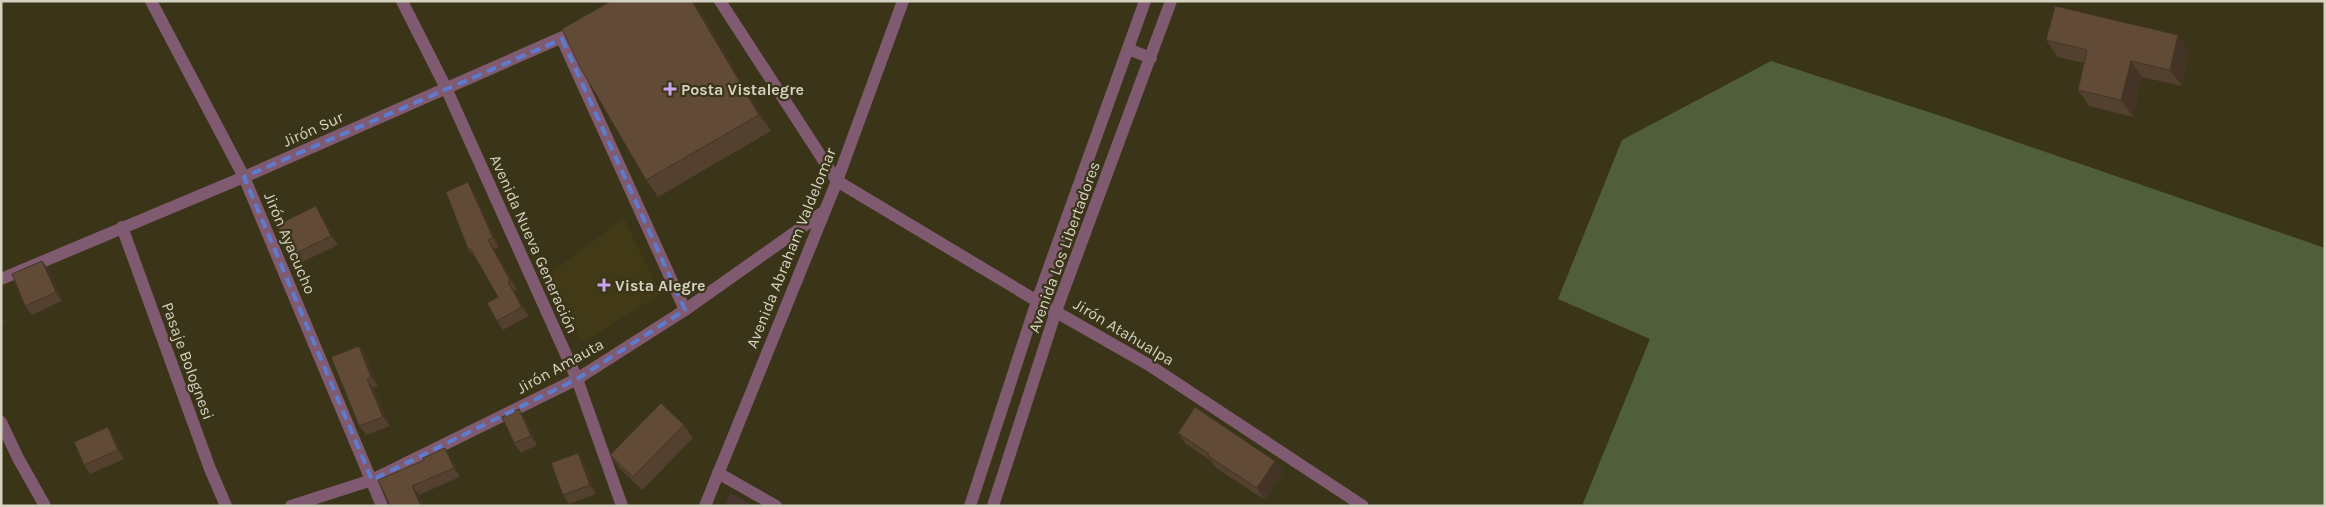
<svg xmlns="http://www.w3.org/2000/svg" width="2326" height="507" viewBox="0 0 2326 507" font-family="Karla,sans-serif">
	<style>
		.built { fill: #423a16 }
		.education { fill: #49362f }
		.green { fill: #505e3b }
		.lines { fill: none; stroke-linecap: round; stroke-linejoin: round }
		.minor { stroke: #805a70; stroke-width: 12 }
		.tertiary { stroke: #805a70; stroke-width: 12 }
		.wall { fill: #53402e }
		.shaded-wall { fill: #443426 }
		.building { fill: #614b36; stroke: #443426 }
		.marked { fill: none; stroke: #5d7cd0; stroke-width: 4; stroke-dasharray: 10 6; stroke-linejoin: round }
		.poi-dot { fill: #c9a5ee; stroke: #3a3418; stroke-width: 2 }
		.labels { text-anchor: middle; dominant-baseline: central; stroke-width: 4.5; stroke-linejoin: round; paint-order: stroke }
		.poi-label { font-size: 16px; font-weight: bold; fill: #d5d2c2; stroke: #3a3418; text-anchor: start }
		.street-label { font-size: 16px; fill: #d5d2c2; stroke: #3a3418 }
	</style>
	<rect width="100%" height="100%" fill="#3a3418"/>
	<path class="built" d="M624,218l37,76 -79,49 -34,-68z"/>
	<path class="education" d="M730,493l24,13h-29z"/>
	<path class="green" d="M1771,61l179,58 375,129v258h-743l68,-167 -92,-40 64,-159z"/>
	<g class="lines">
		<g class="minor">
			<path d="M151,1l93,176 138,329"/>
			<path d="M402,1l44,87 131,291 45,127"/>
			<path d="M720,1l117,180 200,120 112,64 214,141"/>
			<path d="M562,39l123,271"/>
			<path d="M122,227l88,242 16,37"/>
			<path d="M1,279l243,-102 337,-148"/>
			<path d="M1,422l17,36 27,48"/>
			<path d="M718,473l58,33"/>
			<path d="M291,506l81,-26 205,-101 108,-69 137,-97"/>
			<path d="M705,506l132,-325 66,-180"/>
		</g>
		<g class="tertiary">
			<path d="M1128,49l23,9"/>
			<path d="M970,506l67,-205 108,-300"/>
			<path d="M993,506l63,-195 115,-310"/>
		</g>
	</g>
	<g class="wall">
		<path d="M694,1l77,130 -113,66 -12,-17z"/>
		<path d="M2046,40l144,12 -8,34 -40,-9 -9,40 -44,-11 -11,-16 6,-27 -26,-6z"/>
		<path d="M474,191l25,56 -5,2 23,40 -3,2 15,25 -26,14 -6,-9 1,-24 -23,-40v1l-7,-9z"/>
		<path d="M322,215l16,30 -40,19 -6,-9z"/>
		<path d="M42,261l7,9 13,31 -30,14 -7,-9z"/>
		<path d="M1,315l3,7 -3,1z"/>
		<path d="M359,346l7,9 12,31 -5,2 17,38 -24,9 -7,-9z"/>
		<path d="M525,418l12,27 -16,8 -7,-10z"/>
		<path d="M684,425l9,13 -51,52 -23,-22 -9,-13z"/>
		<path d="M1178,433l97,28 8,11 -18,28 -49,-32 -5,-7 -25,-17z"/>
		<path d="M114,436l10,23 -34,15 -6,-9z"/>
		<path d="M578,453l6,9 12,32 -27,10 -6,-9z"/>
		<path d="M451,457l9,20 -41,18 4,11h-33l-12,-26z"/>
	</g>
	<g class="shaded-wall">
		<path d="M692,1h2l77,130 -12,-16z"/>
		<path d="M2178,35l12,17 -8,34 -12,-16z"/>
		<path d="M2131,61l11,16 -9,40 -12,-17z"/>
		<path d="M468,182l6,9 25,56 -6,-9z"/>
		<path d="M316,206l6,9 16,30 -7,-9z"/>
		<path d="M488,240l6,9 23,40 -7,-9z"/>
		<path d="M42,261l7,9 13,31 -6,-9z"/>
		<path d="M508,282l6,9 15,25 -7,-9z"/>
		<path d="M359,346l7,9 12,31 -7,-9z"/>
		<path d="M367,379l6,9 17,38 -7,-9z"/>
		<path d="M519,409l6,9 12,27 -6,-9z"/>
		<path d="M108,427l6,9 10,23 -6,-9z"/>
		<path d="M445,448l6,9 9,20 -6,-9z"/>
		<path d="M578,453l6,9 12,32 -6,-9z"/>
		<path d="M1275,461l8,11 -18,28 -8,-12z"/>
		<path d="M412,486l7,9 4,11h-2z"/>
	</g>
	<g class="building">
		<path d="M611,1h81l67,114 -113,65 -66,-113 -18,-38z"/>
		<path d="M2055,6l123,29 -8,35 -39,-9 -10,39 -43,-10 9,-40 -41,-10z"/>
		<path d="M468,182l25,56 -5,2 22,40 -2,2 14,25 -25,14 -10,-18 11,-6 -28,-49 -2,1 -22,-57z"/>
		<path d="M316,206l15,30 -39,19 -15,-30z"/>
		<path d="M42,261l14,31 -31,14 -13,-32z"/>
		<path d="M359,346l12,31 -4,2 16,38 -24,9 -28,-69z"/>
		<path d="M661,403l23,22 -51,52 -23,-22z"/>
		<path d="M1195,407l80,54 -18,27 -49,-32 1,-2 -31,-21z"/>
		<path d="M519,409l12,27 -17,7 -12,-26z"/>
		<path d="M108,427l10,23 -34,15 -10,-23z"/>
		<path d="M445,448l9,20 -42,18 9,20h-31l-12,-26 46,-20 -1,-2z"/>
		<path d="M578,453l12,32 -27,10 -12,-32z"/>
	</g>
	<path class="marked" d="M562,39l123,271 -108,69 -205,101 -128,-303z"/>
	<g class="poi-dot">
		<path d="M667.5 81.5h5v5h5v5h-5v5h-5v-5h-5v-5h5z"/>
		<path d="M601.5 277.5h5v5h5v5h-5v5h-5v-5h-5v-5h5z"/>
	</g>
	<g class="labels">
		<g class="poi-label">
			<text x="681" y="89">Posta Vistalegre</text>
			<text x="615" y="285">Vista Alegre</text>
		</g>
		<g class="street-label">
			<text transform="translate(313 129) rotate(-24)">Jirón Sur</text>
			<text transform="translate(290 243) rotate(67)">Jirón Ayacucho</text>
			<text transform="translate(534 244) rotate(66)">Avenida Nueva Generación</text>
			<text transform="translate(1064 247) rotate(-70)">Avenida Los Libertadores</text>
			<text transform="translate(791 248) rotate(-68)">Avenida Abraham Valdelomar</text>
			<text transform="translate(1124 332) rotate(31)">Jirón Atahualpa</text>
			<text transform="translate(188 361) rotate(70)">Pasaje Bolognesi</text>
			<text transform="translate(560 366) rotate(-29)">Jirón Amauta</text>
		</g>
	</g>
	<rect width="2326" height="507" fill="none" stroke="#d5d2c2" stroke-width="5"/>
</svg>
